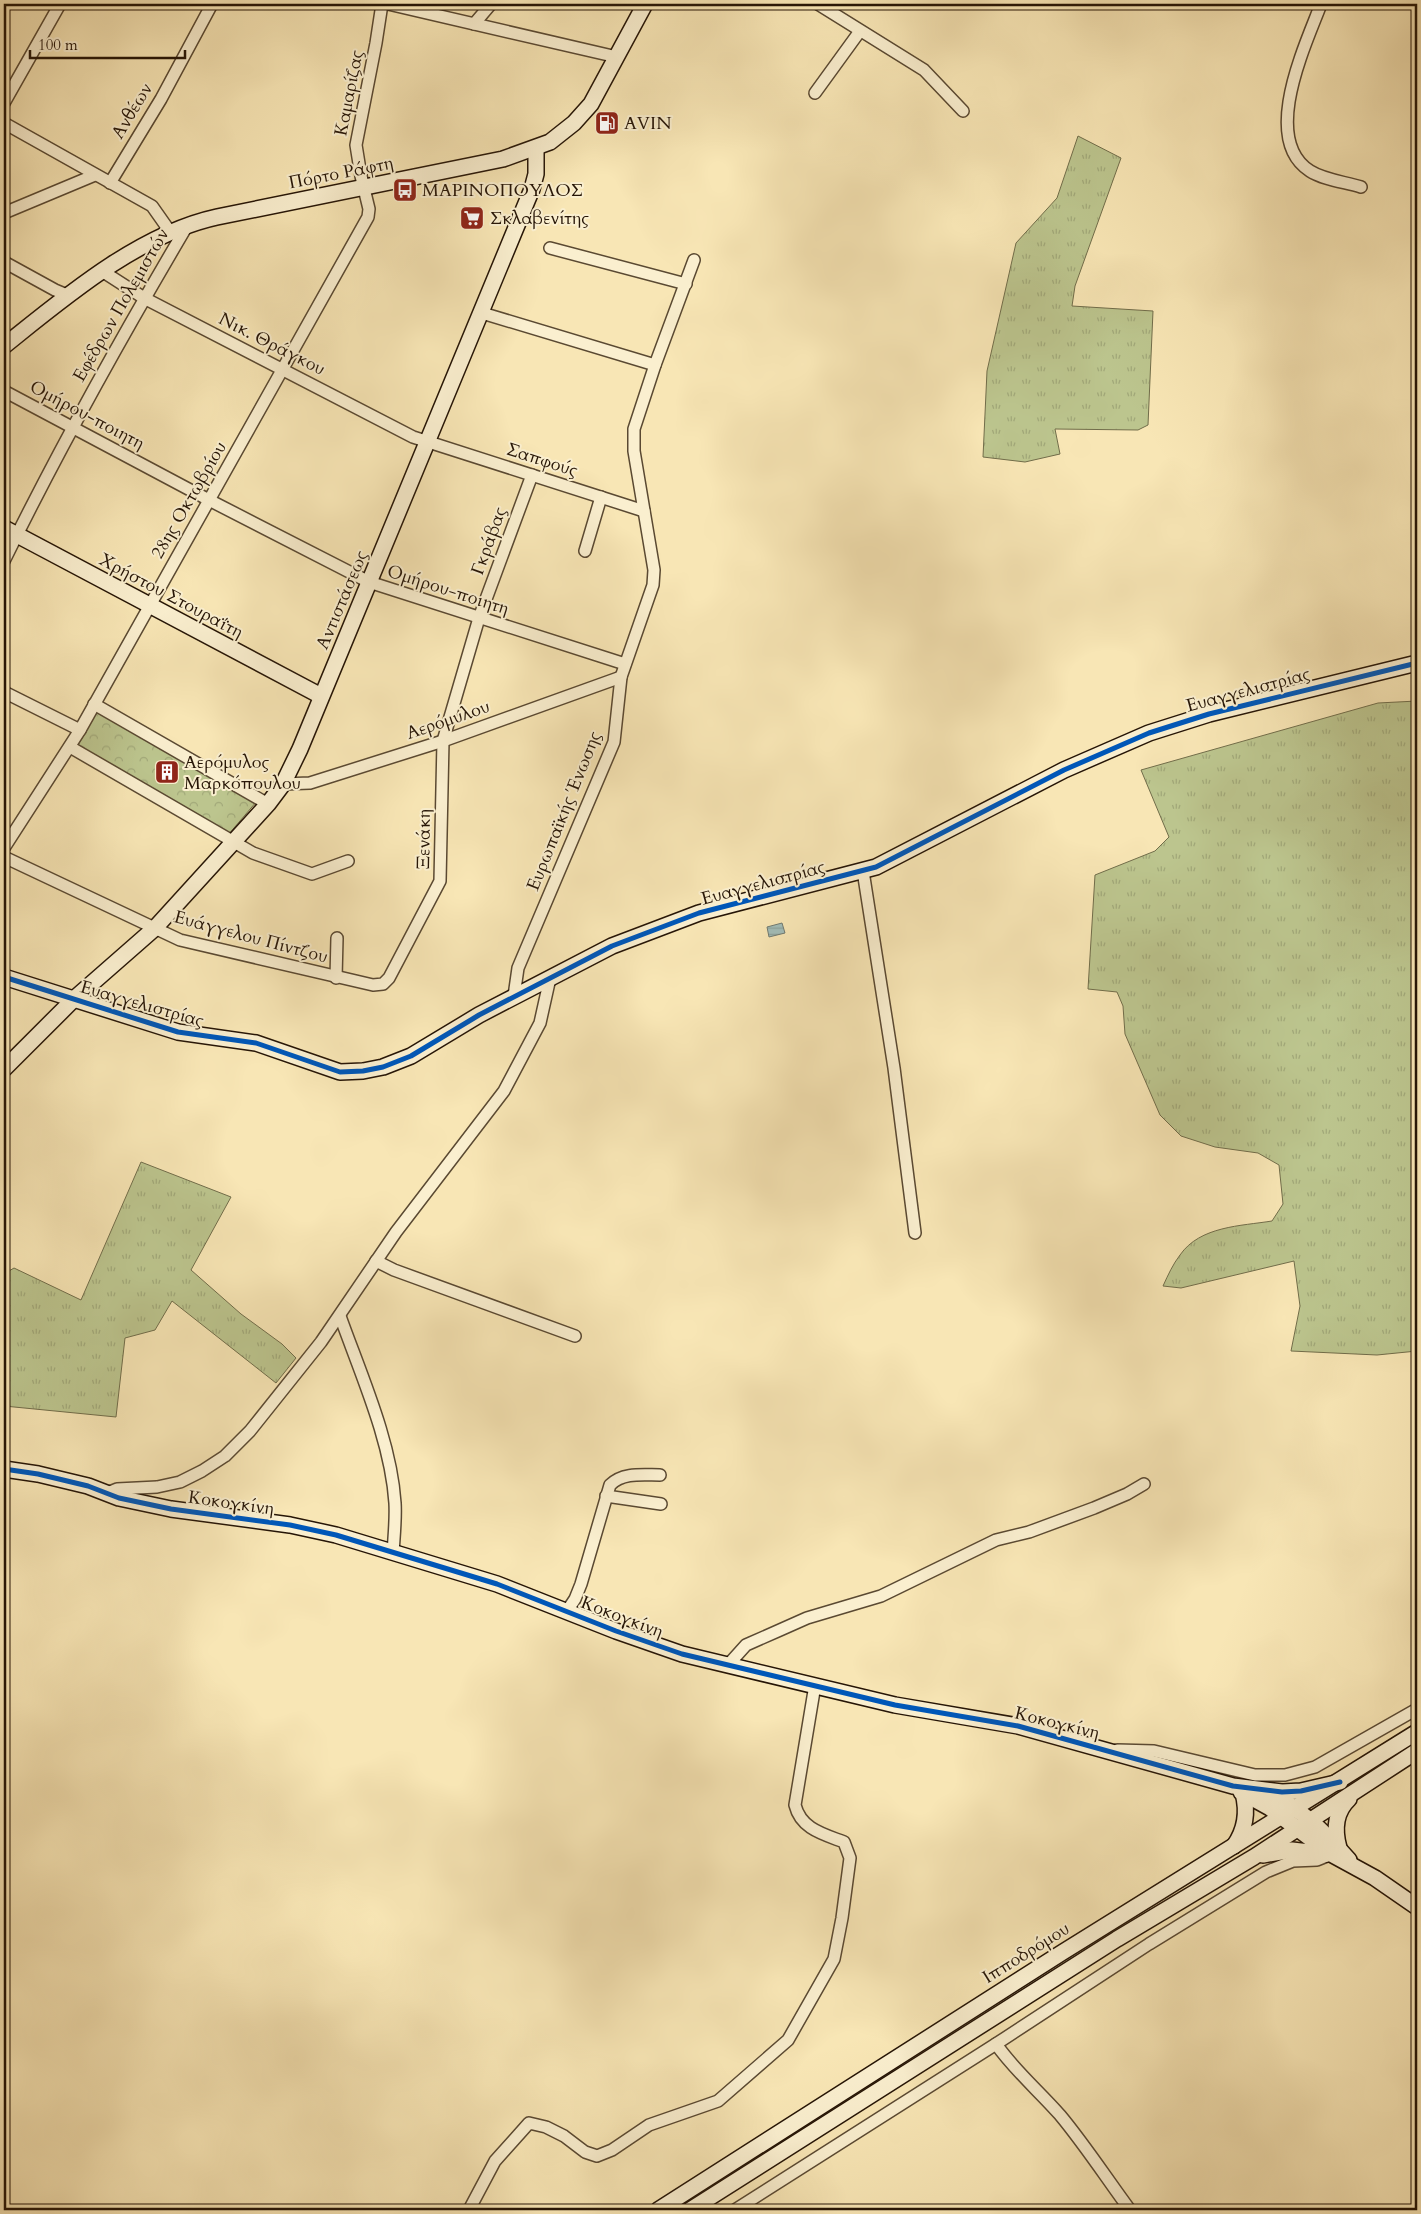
<svg xmlns="http://www.w3.org/2000/svg" width="1421" height="2214" viewBox="0 0 1421 2214" font-family="Cardo,serif">
	<style>
		.grass { fill: url(#grass-tufts); stroke: #716d4a }
		.park { fill: url(#park-crowns); stroke: #716d4a }
		.water { fill: url(#water-rules); stroke: #707a71 }
		.lines { fill: none; stroke-linecap: round; stroke-linejoin: round }
		.street-casing { stroke: #5a4932; stroke-width: 14 }
		.secondary-casing { stroke: #261506; stroke-width: 18 }
		.street { stroke: #faefcf; stroke-width: 11 }
		.secondary { stroke: #faefcf; stroke-width: 15 }
		.cycleway-casing { stroke: #faefcf; stroke-width: 8 }
		.cycleway { stroke: #0057b8; stroke-width: 5 }
		.labels { text-anchor: middle; dominant-baseline: central; stroke-width: 4; stroke-linejoin: round; paint-order: stroke }
		.street-label { font-size: 18px; fill: #261506; stroke: #faefcf }
		.poi-label { font-size: 18px; fill: #261506; stroke: #faefcf; text-anchor: start }
	</style>
	<defs>
		<pattern id="grass-tufts" width="24" height="20" patternUnits="userSpaceOnUse" patternTransform="scale(1.25)"><rect width="24" height="20" fill="#bcc58e"/><path d="M3 7l-1-3M5 7V3M7 7l1-3M15 17l-1-3M17 17v-4M19 17l1-3" fill="none" stroke="#a1a879"/></pattern>
		<pattern id="park-crowns" width="20" height="18" patternUnits="userSpaceOnUse" patternTransform="scale(1.25)"><rect width="20" height="18" fill="#bcc58e"/><path d="M2 6a3 3 0 1 1 6 0M12 15a3 3 0 1 1 6 0" fill="none" stroke="#a1a879"/></pattern>
		<pattern id="water-rules" width="6" height="5" patternUnits="userSpaceOnUse" patternTransform="scale(1.25)"><rect width="6" height="5" fill="#a2bdb8"/><path d="M0 2.5h6" fill="none" stroke="#8ba29d"/></pattern>
	</defs>
	<rect width="100%" height="100%" fill="#f8e6b5"/>
	<filter id="stains"><feTurbulence type="fractalNoise" baseFrequency=".004" numOctaves="4"/><feColorMatrix values="0 0 0 0 .2 0 0 0 0 .09 0 0 0 0 .02 0 0 0 .5 -.17"/></filter>
	<radialGradient id="worn" r=".72"><stop offset=".6" stop-color="#630" stop-opacity="0"/><stop offset="1" stop-color="#630" stop-opacity=".3"/></radialGradient>
	<g class="grass">
		<path d="M1078,136l43,22 -46,128 -3,20 81,5 -5,114 -10,5 -83,-1 5,25 -35,8 -42,-5 4,-86 29,-128 41,-45z"/>
		<path d="M1417,701v650l-40,4 -86,-4 9,-45 -6,-45 -113,27 -18,-2c5,-11 10,-22 17,-31 20,-29 61,-29 92,-34l11,-17 -4,-39 -21,-12 -43,-6 -34,-11 -21,-21 -35,-81 -2,-28 -6,-14 -29,-3 7,-114 60,-24 14,-14 -28,-67 237,-67z"/>
		<path d="M141,1162l90,35 -40,73 50,44 41,30 14,14 -20,25 -104,-82 -17,29 -30,8 -9,79 -112,-11v-132l10,-6 67,32z"/>
	</g>
	<path class="park" d="M98,710l159,91 -29,34 -151,-88z"/>
	<path class="water" d="M782,923l3,10 -16,4 -2,-10z"/>
	<g class="lines">
		<defs>
			<g id="street">
				<path d="M388,4l229,53"/>
				<path d="M818,4l106,66 39,41"/>
				<path d="M1321,4c-15,40 -61,135 -11,167 14,9 35,11 51,16"/>
				<path d="M474,24l17,-20"/>
				<path d="M815,93l45,-62"/>
				<path d="M4,103l56,-99"/>
				<path d="M4,123l148,83 19,27"/>
				<path d="M110,183l51,-84 51,-95"/>
				<path d="M4,213l91,-38"/>
				<path d="M550,248l136,36"/>
				<path d="M4,262l51,28 12,5"/>
				<path d="M102,271l42,27 269,139 231,74"/>
				<path d="M482,313l173,52"/>
				<path d="M4,391l205,109 160,82 256,82"/>
				<path d="M585,551l16,-54"/>
				<path d="M4,561c56,-114 118,-225 183,-335"/>
				<path d="M4,692l76,38"/>
				<path d="M94,704l174,100"/>
				<path d="M70,747l183,106 59,21 36,-13"/>
				<path d="M283,784l27,-1 133,-42 178,-64"/>
				<path d="M4,848l76,-118 288,-513 1,-8 -8,-33 -5,-31 20,-102 6,-39"/>
				<path d="M4,857l176,83 193,45 10,-1 6,-6 51,-97 3,-140 36,-123 53,-143"/>
				<path d="M863,871l31,197 21,165"/>
				<path d="M336,978l1,-40"/>
				<path d="M514,996l4,-28 96,-226 7,-65 32,-92 1,-15 -20,-119v-22l21,-64 39,-105"/>
				<path d="M376,1261l18,9 181,66"/>
				<path d="M340,1316c21,59 51,125 55,187 1,16 -1,33 -2,50"/>
				<path d="M107,1493l10,-4 40,-2 23,-5 22,-11 23,-15 25,-25 71,-89 75,-110 108,-141 36,-68 10,-45"/>
				<path d="M606,1496l55,8"/>
				<path d="M567,1611l8,-12 6,-15 29,-99c13,-13 33,-10 50,-10"/>
				<path d="M728,1665l18,-20 34,-15 27,-12 74,-22 115,-56 33,-8 65,-24 33,-14 17,-10"/>
				<path d="M1117,1750l37,1 101,24h30l30,-8 102,-58"/>
				<path d="M996,2044c18,26 43,47 64,71 25,30 47,64 70,95"/>
				<path d="M469,2210l26,-49 34,-38 17,4 18,9 21,16 12,4 15,-6 37,-25 69,-24 70,-61 46,-81 8,-41 8,-60 -6,-16c-21,-8 -43,-13 -49,-37l20,-120"/>
				<path d="M735,2210l261,-166 153,-100 117,-72 27,-11 24,-1 10,-4"/>
			</g>
			<g id="secondary">
				<path d="M4,346c61,-49 135,-112 213,-129l286,-58 47,-17 24,-19 17,-19 54,-100"/>
				<path d="M4,528l317,168"/>
				<path d="M4,977l174,55 78,11 84,29 23,-1 20,-4 28,-11 68,-41 133,-69 87,-33 177,-46 188,-97 85,-37 60,-19 208,-51"/>
				<path d="M4,1069l70,-70 81,-71 113,-124 15,-20 17,-35 232,-560 4,-15v-26"/>
				<path d="M4,1469l34,5 50,12 31,12 52,11 119,16 46,10 161,49 119,47 66,23 213,51 123,21 215,60 49,6 19,-1 39,-9"/>
				<path d="M1241,1792l29,16 61,46 44,24 42,29"/>
				<path d="M1268,1793c33,15 57,40 81,67"/>
				<path d="M1234,1846c12,-17 14,-34 9,-53"/>
				<path d="M1339,1848c-5,-18 -4,-36 10,-49"/>
				<path d="M1263,1855l29,-5 35,4"/>
				<path d="M658,2210l405,-258 354,-220"/>
				<path d="M690,2210l427,-271 137,-82 163,-106"/>
			</g>
		</defs>
		<use href="#street" class="street-casing"/>
		<use href="#secondary" class="secondary-casing"/>
		<use href="#street" class="street"/>
		<use href="#secondary" class="secondary"/>
		<defs>
			<g id="cycleway">
				<path d="M4,977l174,55 78,11 84,29 23,-1 20,-4 28,-11 68,-41 133,-69 87,-33 177,-46 188,-97 85,-37 60,-19 208,-51"/>
				<path d="M4,1469l34,5 50,12 31,12 52,11 119,16 46,10 161,49 119,47 66,23 213,51 123,21 215,60 49,6 19,-1 39,-9"/>
			</g>
		</defs>
		<use href="#cycleway" class="cycleway-casing"/>
		<use href="#cycleway" class="cycleway"/>
	</g>
	<defs>
		<symbol id="fuel-square" viewBox="-11 -11 22 22"><rect x="-9" y="-9" width="18" height="18" rx="4" fill="#8f2418" stroke="#faefcf"/><path d="M-5.5-6h7V0h2V4h1.3V-2.5L3-4.5l.8-.8L6-3V5H2.5V1h-1V6h-7ZM-4.2-4.7v3.2H.2V-4.7Z" fill="#fff"/></symbol>
		<symbol id="bus-square" viewBox="-11 -11 22 22"><rect x="-9" y="-9" width="18" height="18" rx="4" fill="#8f2418" stroke="#faefcf"/><path d="M-5-6H5V4H4V6H2V4H-2V6H-4V4H-5ZM-3.5-4V0h7V-4ZM-3.5 1.2v1.5H-2V1.2ZM2 1.2v1.5H3.5V1.2Z" fill="#fff"/></symbol>
		<symbol id="supermarket-square" viewBox="-11 -11 22 22"><rect x="-9" y="-9" width="18" height="18" rx="4" fill="#8f2418" stroke="#faefcf"/><path d="M-6-5.5h2.5l.6 2H6L4.5 2H-2.5L-4.4-4H-6ZM-1.5 3.2a1.3 1.3 0 1 0 .1 0ZM3 3.2a1.3 1.3 0 1 0 .1 0Z" fill="#fff"/></symbol>
		<symbol id="building-square" viewBox="-11 -11 22 22"><rect x="-9" y="-9" width="18" height="18" rx="4" fill="#8f2418" stroke="#faefcf"/><path d="M-4-6H4V6H1V3H-1V6H-4ZM-2.5-4.3h1.7v1.8h-1.7ZM.8-4.3h1.7v1.8H.8ZM-2.5-1h1.7V.8h-1.7ZM.8-1h1.7V.8H.8Z" fill="#fff"/></symbol>
	</defs>
	<g fill-rule="evenodd">
		<use href="#fuel-square" x="593" y="109" width="28" height="28"/>
		<use href="#bus-square" x="391" y="176" width="28" height="28"/>
		<use href="#supermarket-square" x="458" y="204" width="28" height="28"/>
		<use href="#building-square" x="153" y="758" width="28" height="28"/>
	</g>
	<g class="labels">
		<g class="street-label">
			<text transform="translate(349 93) rotate(-79)">Καμαρίζας</text>
			<text transform="translate(132 111) rotate(-59)">Ανθέων</text>
			<text transform="translate(341 173) rotate(-11)">Πόρτο Ράφτη</text>
			<text transform="translate(121 305) rotate(-60)">Εφέδρων Πολεμιστών</text>
			<text transform="translate(272 344) rotate(27)">Νικ. Θράγκου</text>
			<text transform="translate(87 415) rotate(28)">Ομήρου-ποιητη</text>
			<text transform="translate(542 460) rotate(18)">Σαπφούς</text>
			<text transform="translate(189 500) rotate(-60)">28ης Οκτωβρίου</text>
			<text transform="translate(489 541) rotate(-70)">Γκράβας</text>
			<text transform="translate(448 590) rotate(18)">Ομήρου-ποιητη</text>
			<text transform="translate(171 596) rotate(28)">Χρήστου Στουραΐτη</text>
			<text transform="translate(342 600) rotate(-67)">Αντιστάσεως</text>
			<text transform="translate(1248 690) rotate(-15)">Ευαγγελιστρίας</text>
			<text transform="translate(448 720) rotate(-19)">Αερόμυλου</text>
			<text transform="translate(564 811) rotate(-68)">Ευρωπαϊκής Ένωσης</text>
			<text transform="translate(424 839) rotate(-89)">Ξενάκη</text>
			<text transform="translate(763 883) rotate(-15)">Ευαγγελιστρίας</text>
			<text transform="translate(251 937) rotate(15)">Ευάγγελου Πίντζου</text>
			<text transform="translate(142 1004) rotate(16)">Ευαγγελιστρίας</text>
			<text transform="translate(231 1503) rotate(8)">Κοκογκίνη</text>
			<text transform="translate(622 1617) rotate(21)">Κοκογκίνη</text>
			<text transform="translate(1057 1723) rotate(14)">Κοκογκίνη</text>
			<text transform="translate(1026 1953) rotate(-32)">Ιπποδρόμου</text>
		</g>
		<g class="poi-label">
			<text x="624" y="123">AVIN</text>
			<text x="422" y="190">ΜΑΡΙΝΟΠΟΥΛΟΣ</text>
			<text x="490" y="218">Σκλαβενίτης</text>
			<text x="184" y="762">Αερόμυλος<tspan x="184" dy="21">Μαρκόπουλου</tspan></text>
		</g>
	</g>
	<rect width="1421" height="2214" fill="none" stroke="#f8e6b5" stroke-width="20"/>
	<rect x="5" y="5" width="1411" height="2204" fill="none" stroke="#261506" stroke-width="2.5"/>
	<rect x="10" y="10" width="1401" height="2194" fill="none" stroke="#261506"/>
	<path d="M30 50v8h155v-8" fill="none" stroke="#261506" stroke-width="2.5"/>
	<text x="38" y="50" font-size="15" fill="#261506" stroke="#faefcf" stroke-width="4" paint-order="stroke">100 m</text>
	<rect width="100%" height="100%" filter="url(#stains)"/>
	<rect width="100%" height="100%" fill="url(#worn)"/>
</svg>
